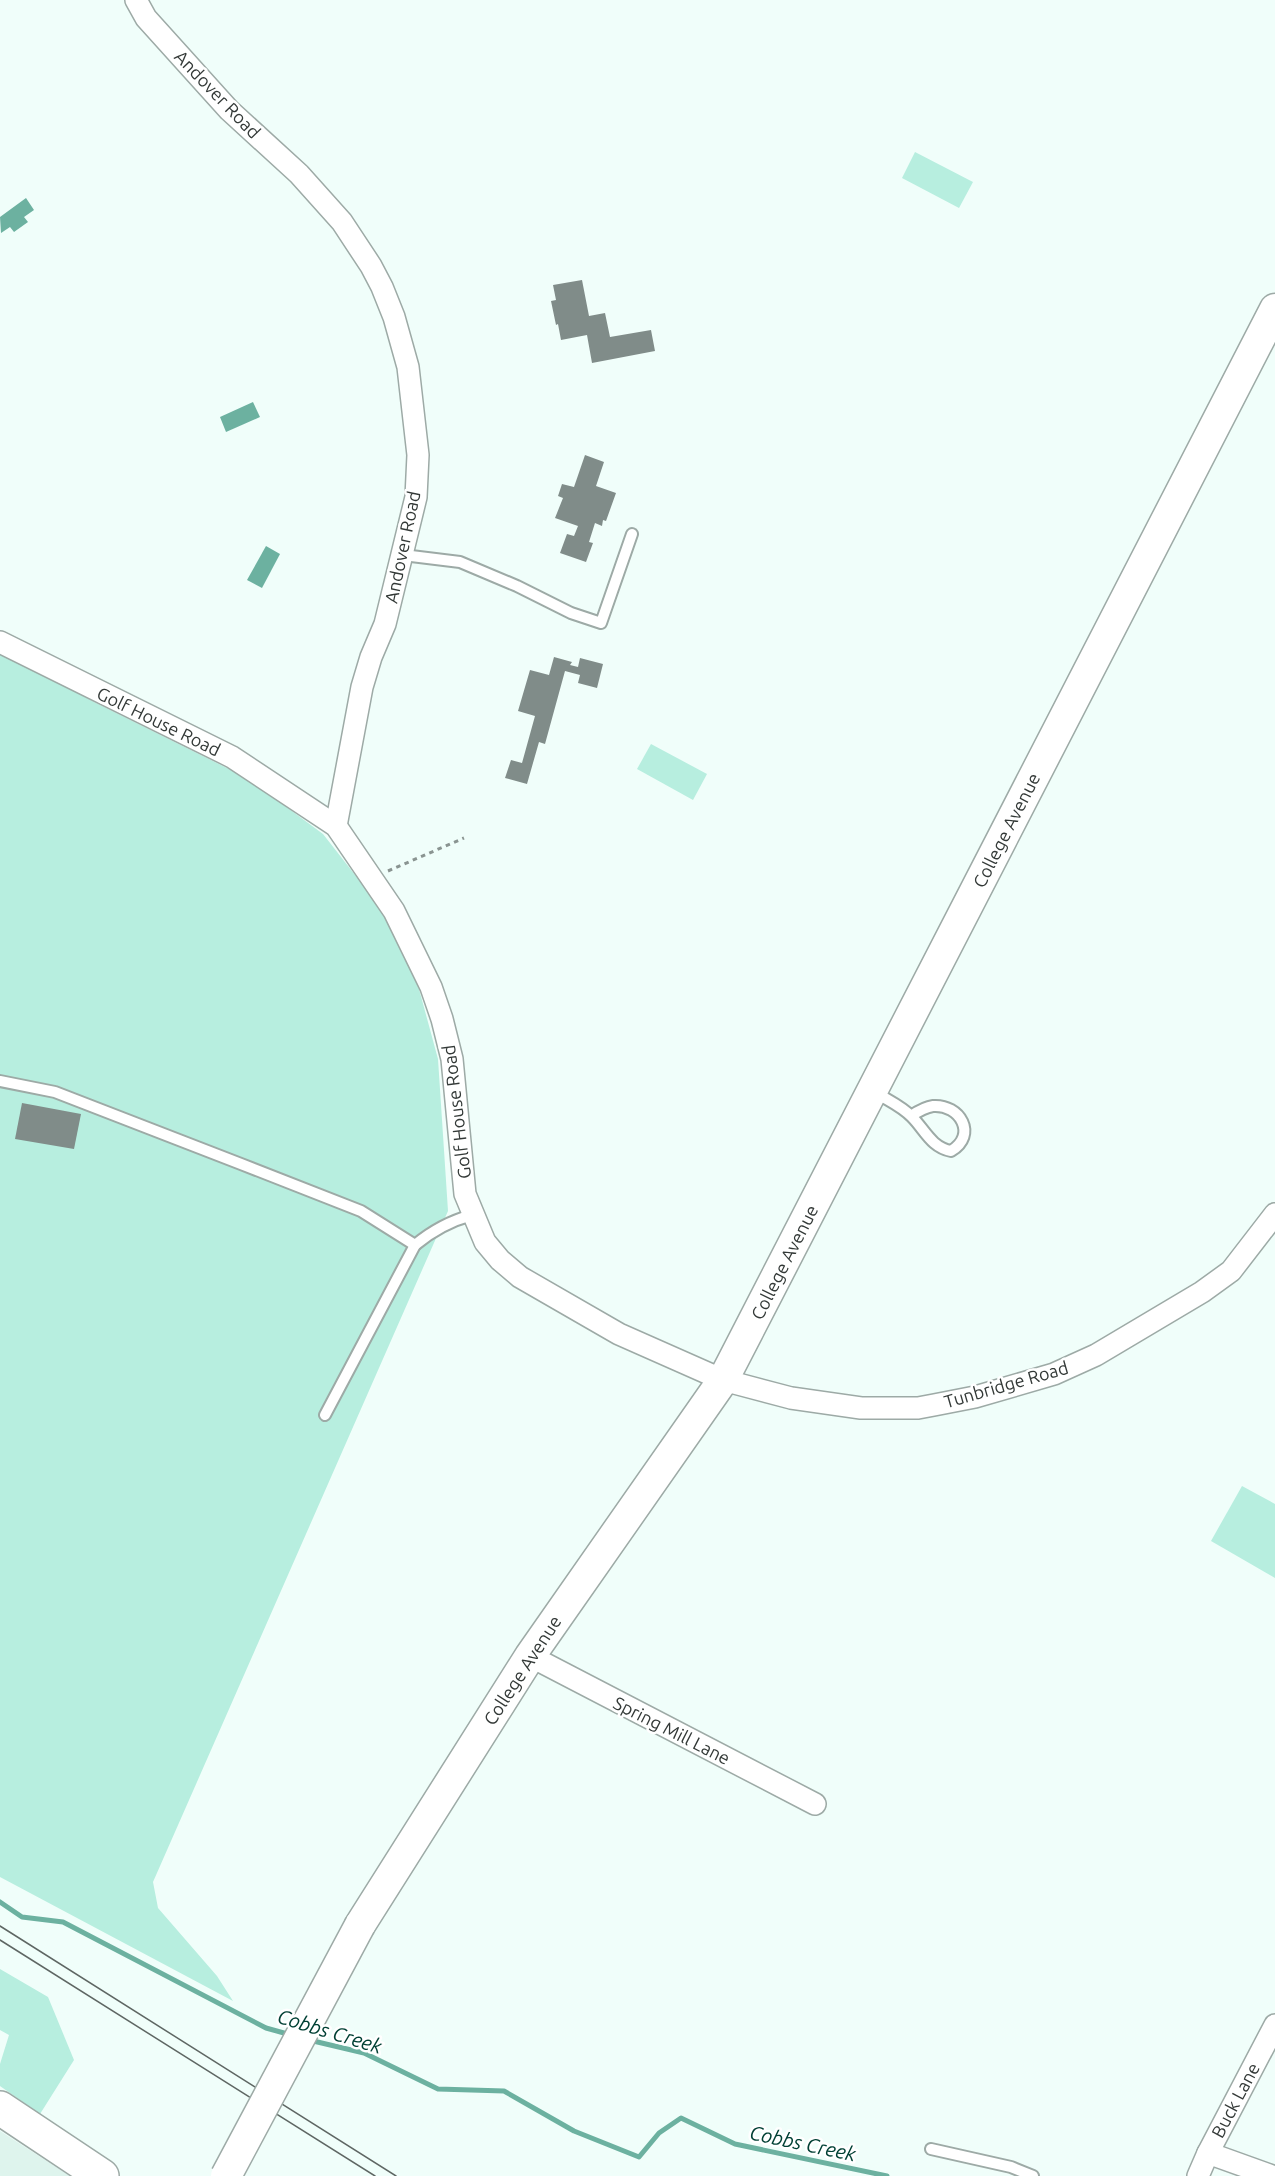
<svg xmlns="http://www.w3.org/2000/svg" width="1275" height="2176" viewBox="0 0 1275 2176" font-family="Ubuntu,sans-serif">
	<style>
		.built { fill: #def4ed }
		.green { fill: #b7eedf }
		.water { fill: #6cb1a0 }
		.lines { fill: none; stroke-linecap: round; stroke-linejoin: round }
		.stream { stroke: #6cb1a0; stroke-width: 5 }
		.building { fill: #808c89 }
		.lane-casing { stroke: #9daaa6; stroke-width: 14 }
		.street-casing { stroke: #9daaa6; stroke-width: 24 }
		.secondary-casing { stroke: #9daaa6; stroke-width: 33 }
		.primary-casing { stroke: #9daaa6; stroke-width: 36 }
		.path { stroke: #8a9491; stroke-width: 3; stroke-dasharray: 4.5 4.5; stroke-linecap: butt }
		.lane { stroke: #fff; stroke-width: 10 }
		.street { stroke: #fff; stroke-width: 21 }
		.secondary { stroke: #fff; stroke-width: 30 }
		.primary { stroke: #fff; stroke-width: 33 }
		.tram { stroke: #5e6663; stroke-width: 1.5 }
		.secondary-bridge-casing { stroke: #9daaa6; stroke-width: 33; stroke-linecap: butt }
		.secondary-bridge { stroke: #fff; stroke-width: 30 }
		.labels { text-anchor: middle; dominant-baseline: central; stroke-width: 5; stroke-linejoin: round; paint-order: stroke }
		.street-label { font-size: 18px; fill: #333937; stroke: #fff }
		.water-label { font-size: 20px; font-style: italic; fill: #004034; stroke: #fff }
	</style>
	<rect width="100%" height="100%" fill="#f0fefa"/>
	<path class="built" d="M0,2131l70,45h-70z"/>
	<g class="green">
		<path d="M915,152l58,30 -14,26 -57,-30z"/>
		<path d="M0,650l94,52 139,69 25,15 65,48 65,83 31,72 19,70 10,152 -295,671 5,26 59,68 16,25 -233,-124z"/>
		<path d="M651,744l56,30 -14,26 -56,-31z"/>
		<path d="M1242,1486l33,18v74l-64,-37z"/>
		<path d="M0,1969l48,28 26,63 -34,54 -40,-28v-22l9,-29 -9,-5z"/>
	</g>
	<g class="water">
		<path d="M26,198l8,12 -10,7 4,5 -14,10 -4,-5 -9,6 -1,-16z"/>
		<path d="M253,402l7,15 -34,15 -6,-15z"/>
		<path d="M266,546l14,8 -18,34 -15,-8z"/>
	</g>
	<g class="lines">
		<g class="stream">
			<path d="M0,1902l22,15 41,5 203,106 25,7"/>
			<path d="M309,2040l55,13 74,36 66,2 70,40 65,26 20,-24 22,-15 54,26 152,32"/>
		</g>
	</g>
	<g class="building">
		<path d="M582,280l7,36 16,-3 5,24 41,-7 4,21 -63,12 -5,-28 -26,5 -3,-16 -2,1 -5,-24 5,-1 -3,-15z"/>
		<path d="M585,455l19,7 -8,24 20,7 -10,28 -3,-1 -1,6 -7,-3 -6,19 4,1 -7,19 -26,-9 7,-19 7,2 4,-10 -23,-8 8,-20 -5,-2 4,-12 12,3z"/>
		<path d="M554,657l18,5 -2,3 8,2 2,-9 23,6 -6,24 -19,-5 2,-8 -15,-4 -20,73 -6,-2 -12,42 -22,-6 6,-18 11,3 13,-47 -17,-5 12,-41 19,5z"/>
		<path d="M22,1103l59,11 -7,35 -59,-10z"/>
	</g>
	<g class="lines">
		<defs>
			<g id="lane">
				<path d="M403,555l57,7 57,24 54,27 30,10 31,-89"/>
				<path d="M0,1081l55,11 186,72 120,47 54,34c18,-15 35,-24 57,-30"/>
				<path d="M875,1092c12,8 27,14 37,25 13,13 19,30 39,34 27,-16 9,-47 -18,-45 -8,1 -16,6 -22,10"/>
				<path d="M325,1415l90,-170"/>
				<path d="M931,2149l80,18 22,9"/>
			</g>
			<g id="street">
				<path d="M136,0l10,18 83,92 70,64 43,48 29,44 11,21 12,30 14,50 10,88 -2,42 -31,127 -14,33 -9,30 -26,139"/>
				<path d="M0,642l232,115 104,69 58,85 37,76 11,32 10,40 13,135 20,48 15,18 20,17 99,57 104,46 68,18 70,10h57l16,-3 41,-8 79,-23 42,-19 106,-63 29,-21 44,-57"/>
				<path d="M530,1656l285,148"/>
				<path d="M1208,2153l64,23"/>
				<path d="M1198,2176l10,-23 67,-128"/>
			</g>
			<path id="secondary" d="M360,1925l170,-269 193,-276 552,-1071"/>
			<path id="primary" d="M0,2108l102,68"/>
		</defs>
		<use href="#lane" class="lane-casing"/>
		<use href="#street" class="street-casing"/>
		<use href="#secondary" class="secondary-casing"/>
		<use href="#primary" class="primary-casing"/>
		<path class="path" d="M388,871l76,-33"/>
		<use href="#lane" class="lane"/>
		<use href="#street" class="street"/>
		<use href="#secondary" class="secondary"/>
		<use href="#primary" class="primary"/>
		<g class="tram">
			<path d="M0,1926l396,250"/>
			<path d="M0,1940l375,236"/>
		</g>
		<defs>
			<path id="secondary-bridge" d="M226,2176l134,-251"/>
		</defs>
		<use href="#secondary-bridge" class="secondary-bridge-casing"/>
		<use href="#secondary-bridge" class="secondary-bridge"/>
	</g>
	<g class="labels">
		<g class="street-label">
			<text transform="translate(218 94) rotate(46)">Andover Road</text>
			<text transform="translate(402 547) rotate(-78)">Andover Road</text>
			<text transform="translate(159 721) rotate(26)">Golf House Road</text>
			<text transform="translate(1006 830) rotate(-63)">College Avenue</text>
			<text transform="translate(456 1112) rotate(-97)">Golf House Road</text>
			<text transform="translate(784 1262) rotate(-63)">College Avenue</text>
			<text transform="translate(1006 1384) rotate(-16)">Tunbridge Road</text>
			<text transform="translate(522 1670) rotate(-57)">College Avenue</text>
			<text transform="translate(672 1730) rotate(27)">Spring Mill Lane</text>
			<text transform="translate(1235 2100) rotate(-62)">Buck Lane</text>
		</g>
		<g class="water-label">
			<text transform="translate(330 2031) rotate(17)">Cobbs Creek</text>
			<text transform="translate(803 2143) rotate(12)">Cobbs Creek</text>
		</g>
	</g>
</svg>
